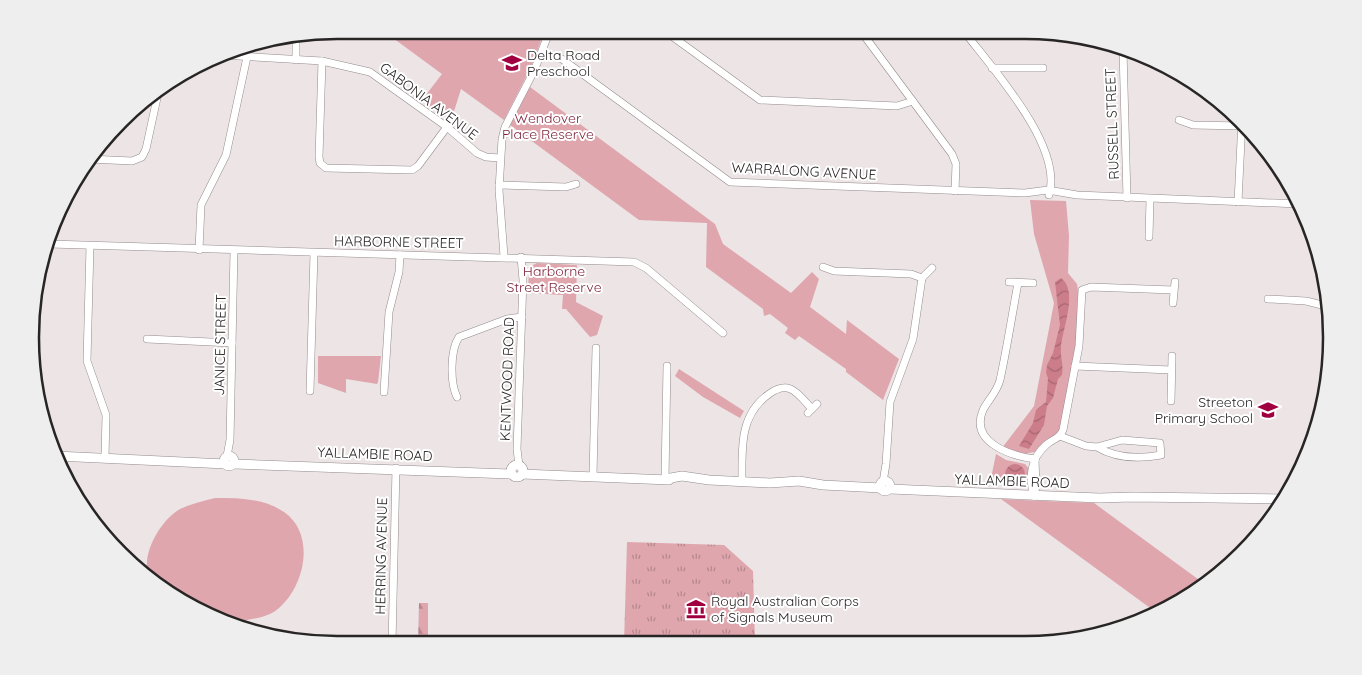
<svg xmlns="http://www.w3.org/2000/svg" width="1362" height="675" viewBox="0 0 1362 675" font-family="Quicksand,sans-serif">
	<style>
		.grass { fill: url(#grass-tufts) }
		.forest { fill: url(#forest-firs) }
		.park { fill: #dfa6ae }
		.water { fill: url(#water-waves) }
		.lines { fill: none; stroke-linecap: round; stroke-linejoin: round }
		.minor-casing { stroke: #938b8c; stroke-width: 8 }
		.tertiary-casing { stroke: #938b8c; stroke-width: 10 }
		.minor { stroke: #fff; stroke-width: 7 }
		.tertiary { stroke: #fff; stroke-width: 9 }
		.labels { text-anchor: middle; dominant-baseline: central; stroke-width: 4; stroke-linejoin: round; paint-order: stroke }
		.poi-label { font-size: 14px; fill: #282525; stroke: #fff; text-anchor: start }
		.street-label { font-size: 14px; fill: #282525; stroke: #fff }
		.park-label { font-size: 14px; fill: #7d1f38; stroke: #fff }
		.rim { fill: none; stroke: #282525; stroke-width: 2.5 }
	</style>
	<defs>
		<pattern id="grass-tufts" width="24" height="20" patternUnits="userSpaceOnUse" patternTransform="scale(1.25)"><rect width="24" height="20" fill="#dfa6ae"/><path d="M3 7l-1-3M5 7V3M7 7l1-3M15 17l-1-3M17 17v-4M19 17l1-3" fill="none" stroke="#b5878d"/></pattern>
		<pattern id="forest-firs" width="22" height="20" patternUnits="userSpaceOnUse" patternTransform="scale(1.25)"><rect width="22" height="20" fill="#dfa6ae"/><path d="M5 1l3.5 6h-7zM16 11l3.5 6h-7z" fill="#b5878d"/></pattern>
		<pattern id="water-waves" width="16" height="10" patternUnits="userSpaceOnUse" patternTransform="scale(1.25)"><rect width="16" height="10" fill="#cc7d8a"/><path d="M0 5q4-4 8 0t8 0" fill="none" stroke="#a66671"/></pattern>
	</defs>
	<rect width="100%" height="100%" fill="#ece4e5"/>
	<path class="grass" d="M627,542l97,3 29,26 2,72 -131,1z"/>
	<g class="forest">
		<path d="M419,603h9v42h-10z"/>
		<path d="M449,635l176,3 -1,6 -174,1z"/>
	</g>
	<g class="park">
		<path d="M382,30h163l-14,37 -27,53 -43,-31 -10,32 -29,-21 20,-26z"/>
		<path d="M530,87l185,137 8,20 68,49 21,-21 7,7 -9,28 36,27 1,-14 52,39 -16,41 -37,-28v-3l-47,-33 -4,4 -10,-7 3,-5 -18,-14 -6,2 -1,-7 -57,-42 1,-44 -68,-3 -129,-95z"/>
		<path d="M1030,200l36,1 3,35 -1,37 9,11 1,7 -2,54 -16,85c-3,7 -18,13 -25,22l-13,2 -20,-6 32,-42 20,-103 -20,-69z"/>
		<path d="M537,263l40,2 -1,37 27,14 -6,19 -7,2 -24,-28h-4l1,-14 -35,-2 1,-26z"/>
		<path d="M318,356h63l-3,26 -1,2 -31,-5v14l-28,-10z"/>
		<path d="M679,369l65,42 -4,7 -37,-21 -28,-21z"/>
		<path d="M996,454l10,6 19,4 4,5 -1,12 -3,3 -35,-1z"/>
		<path d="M215,498c24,0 48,0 69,14 32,22 21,74 -5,96 -9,8 -20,10 -32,12 -8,2 -17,5 -26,2 -8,-3 -15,-10 -22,-14 -17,-12 -34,-23 -51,-34 -6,-22 13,-54 32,-65 11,-5 23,-8 35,-11z"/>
		<path d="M1001,499l93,4 112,82 -49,28z"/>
	</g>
	<g class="water">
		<path d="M1061,278c18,13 1,52 0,69 -1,10 3,18 1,28l-4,4 -5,19 -6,8 -3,19 -15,24 -10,-3 14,-23 3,-13 10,-8 2,-24 -2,-5 1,-8 6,-12 7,-28 -5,-43z"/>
		<circle cx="1015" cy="474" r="10"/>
	</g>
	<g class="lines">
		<defs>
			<g id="minor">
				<path d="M667,30l6,7 87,63 137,6 16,-5"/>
				<path d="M860,30l92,124 4,10 -1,27"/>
				<path d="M963,30c28,37 101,116 86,165"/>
				<path d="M296,37v23"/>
				<path d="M1123,50l4,148"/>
				<path d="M542,52l20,7 168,123 295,11 23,-3 29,5 221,9"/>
				<path d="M222,55l100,6 48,11 77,55 30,26 9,4 14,1"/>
				<path d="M322,61l-3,96 1,6 6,5 86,2 6,-4 29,-39"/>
				<path d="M992,68h51"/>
				<path d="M1179,120l14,5 49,1"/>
				<path d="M89,159l43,2 10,-4 4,-8 13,-60"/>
				<path d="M499,185l67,2 10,-3"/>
				<path d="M1238,202l4,-82"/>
				<path d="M1149,237l1,-38"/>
				<path d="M50,244l584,18 12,6 77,65"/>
				<path d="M90,246l-3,115 19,54 -1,43"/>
				<path d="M199,250l2,-45 25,-50 21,-98"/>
				<path d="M504,256l-5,-66 3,-51 3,-12 29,-56 16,-41"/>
				<path d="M823,267l11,4 77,3 11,4 -9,61 -23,63 -4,62 -3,18"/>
				<path d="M922,278l10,-10"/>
				<path d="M1009,282l24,1"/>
				<path d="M1018,283c-6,32 -11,65 -18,97 -3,12 -12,20 -17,30 -14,33 29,46 52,49"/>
				<path d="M1268,299l38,2 20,5"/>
				<path d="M1173,303l2,-21"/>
				<path d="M147,339l85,4"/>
				<path d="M1075,366l96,4"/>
				<path d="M310,391l4,-138"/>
				<path d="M384,392l5,-80 10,-40 1,-17"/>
				<path d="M457,397c-7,-14 -7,-47 2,-60l48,-18 15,-2"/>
				<path d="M1171,401l1,-45"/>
				<path d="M808,413l9,-9"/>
				<path d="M1060,436l26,10 11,1 25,-7 38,3 1,12c-22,4 -44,4 -64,-8"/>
				<path d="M64,456v21"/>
				<path d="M227,456l3,-16 4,-189"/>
				<path d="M519,466l-2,-17 6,-169 -2,-23"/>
				<path d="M593,476l3,-128"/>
				<path d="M665,479l2,-113"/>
				<path d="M742,482c0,-33 -3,-67 27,-88 21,-15 29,0 43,15"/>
				<path d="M1034,496c-6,-18 -3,-38 12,-51 6,-6 14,-6 17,-15l16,-84 3,-56 9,-3 82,3"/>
				<path d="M1034,496l2,-10 -1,-26"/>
				<path d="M392,645l4,-177"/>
			</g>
			<g id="tertiary">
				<circle cx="229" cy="461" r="5"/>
				<path d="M56,456l170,8"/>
				<path d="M234,464l278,10"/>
				<circle cx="517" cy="471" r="6"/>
				<path d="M522,474l147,6"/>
				<path d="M665,479l17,-3 27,4 61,3 29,-2 24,4 58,3"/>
				<circle cx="885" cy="486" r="5"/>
				<path d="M890,489l209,9 34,-1 150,2"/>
			</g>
		</defs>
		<use href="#minor" class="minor-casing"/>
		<use href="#tertiary" class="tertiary-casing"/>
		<use href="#minor" class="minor"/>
		<use href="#tertiary" class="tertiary"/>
	</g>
	<defs>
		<symbol id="school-bare" viewBox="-9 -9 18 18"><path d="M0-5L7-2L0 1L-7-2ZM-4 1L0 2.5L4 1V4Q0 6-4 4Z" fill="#a0003f" stroke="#fff" stroke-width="2.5" paint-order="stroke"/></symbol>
		<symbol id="museum-bare" viewBox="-9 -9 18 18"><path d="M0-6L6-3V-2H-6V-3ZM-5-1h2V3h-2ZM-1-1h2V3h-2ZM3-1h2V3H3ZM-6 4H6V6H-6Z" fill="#a0003f" stroke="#fff" stroke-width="2.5" paint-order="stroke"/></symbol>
	</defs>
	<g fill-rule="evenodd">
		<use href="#school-bare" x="498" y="49" width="28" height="28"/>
		<use href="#school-bare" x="1254" y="396" width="28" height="28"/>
		<use href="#museum-bare" x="682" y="595" width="28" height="28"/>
	</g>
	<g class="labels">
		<g class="poi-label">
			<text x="527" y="55">Delta Road<tspan x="527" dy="16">Preschool</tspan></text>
			<text x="1253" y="402" text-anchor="end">Streeton<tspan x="1253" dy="16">Primary School</tspan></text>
			<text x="711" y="601">Royal Australian Corps<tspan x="711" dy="16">of Signals Museum</tspan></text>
		</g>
		<g class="street-label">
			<text transform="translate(429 101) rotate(37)">GABONIA AVENUE</text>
			<text transform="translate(1112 124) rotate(-92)">RUSSELL STREET</text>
			<text transform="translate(804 171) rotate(3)">WARRALONG AVENUE</text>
			<text transform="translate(399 242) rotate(1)">HARBORNE STREET</text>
			<text transform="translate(220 345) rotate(-89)">JANICE STREET</text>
			<text transform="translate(507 379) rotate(-88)">KENTWOOD ROAD</text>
			<text transform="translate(375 454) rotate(2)">YALLAMBIE ROAD</text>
			<text transform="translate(1012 481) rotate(2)">YALLAMBIE ROAD</text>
			<text transform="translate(381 556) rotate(-89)">HERRING AVENUE</text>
		</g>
		<g class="park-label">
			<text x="548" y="118">Wendover<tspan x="548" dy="16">Place Reserve</tspan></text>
			<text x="554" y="271">Harborne<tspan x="554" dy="16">Street Reserve</tspan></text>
		</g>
	</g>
	<path d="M0 0H1362V675H0ZM337 39H1025A298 298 0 0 1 1323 337V338A298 298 0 0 1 1025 636H337A298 298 0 0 1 39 338V337A298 298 0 0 1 337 39Z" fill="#eee" fill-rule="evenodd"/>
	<path class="rim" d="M337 39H1025A298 298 0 0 1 1323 337V338A298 298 0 0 1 1025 636H337A298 298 0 0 1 39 338V337A298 298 0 0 1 337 39Z"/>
</svg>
